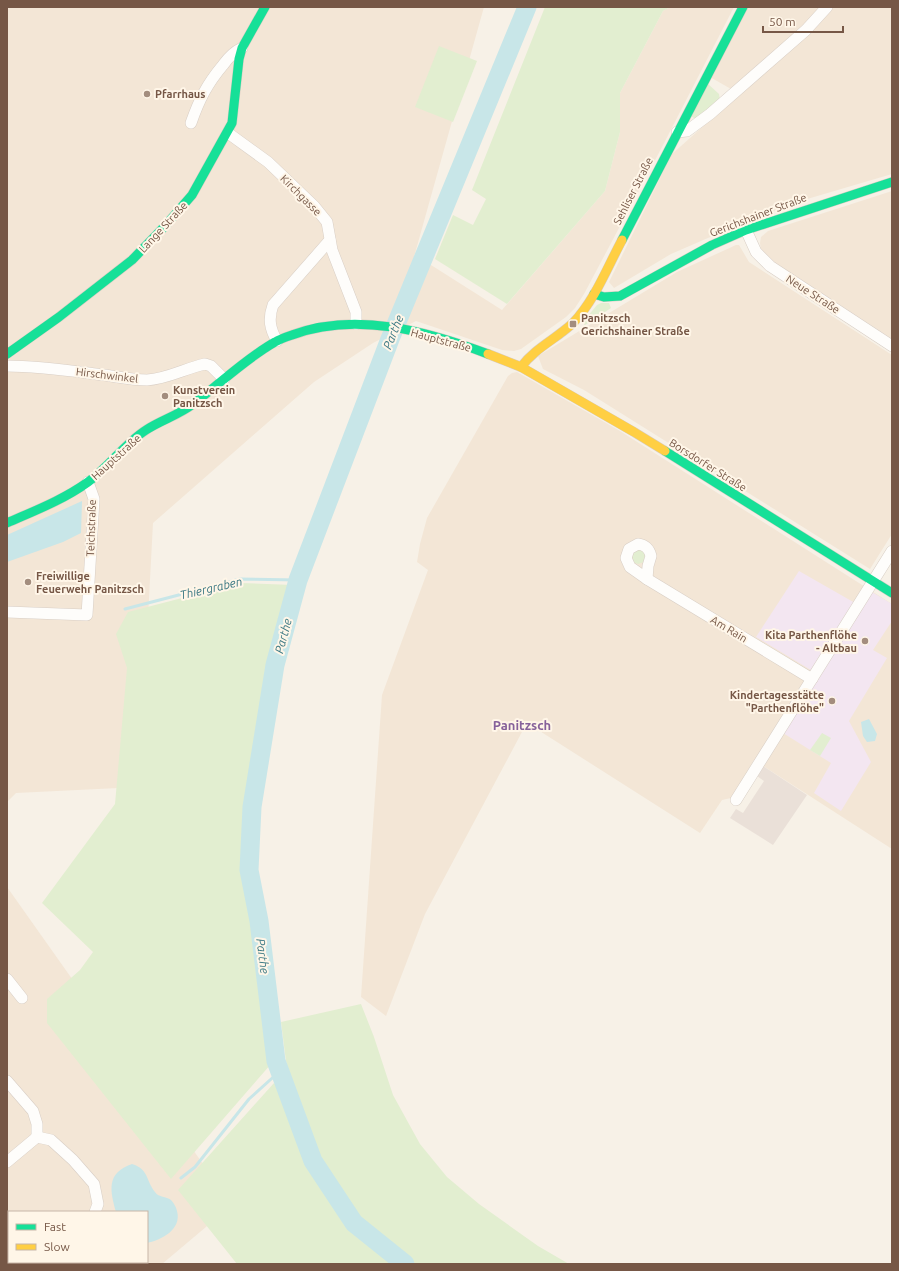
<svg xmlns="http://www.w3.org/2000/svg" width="899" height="1271" viewBox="0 0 899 1271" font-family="Ubuntu,sans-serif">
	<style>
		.residential { fill: #f3e6d6; fill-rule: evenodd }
		.industrial { fill: #eae0d8 }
		.education { fill: #f3e6f1 }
		.green { fill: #e2eed0 }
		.water { fill: #c8e6e8 }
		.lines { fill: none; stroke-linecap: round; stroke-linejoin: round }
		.stream { stroke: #c8e6e8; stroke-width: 3 }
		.river { stroke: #c8e6e8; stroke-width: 19 }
		.street-casing { stroke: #d8cec5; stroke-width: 12 }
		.fast-casing { stroke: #d7ccc3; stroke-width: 10 }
		.slow-casing { stroke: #d7ccc3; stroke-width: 10 }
		.street { stroke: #fefdfb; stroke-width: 11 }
		.fast { stroke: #16e098; stroke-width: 9 }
		.slow { stroke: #ffcf43; stroke-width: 9 }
		.poi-dot { fill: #a38d7e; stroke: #fff6e8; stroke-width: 1.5 }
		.labels { text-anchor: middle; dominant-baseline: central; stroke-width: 4; stroke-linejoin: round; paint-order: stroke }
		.poi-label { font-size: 11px; font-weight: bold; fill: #765746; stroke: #fff6e8; text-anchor: start }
		.street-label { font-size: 11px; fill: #765746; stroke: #fff6e8 }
		.water-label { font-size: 12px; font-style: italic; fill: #3b7883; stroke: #fff6e8 }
		.quarter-label { font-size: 13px; font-weight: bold; fill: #86619a; stroke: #fff6e8 }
	</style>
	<rect width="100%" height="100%" fill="#f7f1e7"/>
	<g class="residential">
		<path d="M7,7h477l-70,250 17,8 71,45 103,-119 15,-59v-39l43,-82 7,-4h64l-72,140 -78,147 -9,14 -9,9 -45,32 -7,2 -12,-1 -86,-29 -43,22 -59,39 -161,141 -14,264 -123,6 -9,9z"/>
		<path d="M748,7h73l-14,16 -76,66 -21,-12z"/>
		<path d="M832,7h60v167l-95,28 -2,2 -34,11 -90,39 -57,34 -5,-6 63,-128 136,-121z"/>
		<path d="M892,191v148l-118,-77 -13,-12 -1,-7 1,-6 7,-6z"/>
		<path d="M736,245h3l10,17 143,93v179l-22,35 -286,-179 -41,-21 -5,-13 139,-84z"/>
		<path d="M517,372l103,59 272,173v245l-138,-89 -23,38 -9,2 -22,33 -165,-105 -12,2 -98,184 -39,102 -25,-19 21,-302 46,-125 -11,-8 3,-18 7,-26 81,-142 4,-3z"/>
		<path d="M7,887l225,318 -70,59h-155zM9,1212h138v50h-138z"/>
	</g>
	<path class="industrial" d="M763,766l44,29 -34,50 -43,-27 6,-9 7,4 21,-32 -7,-5z"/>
	<path class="education" d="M799,571l63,36 10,-15 20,12v17l-19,29 14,8 -38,63 22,41 -30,49 -27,-18 17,-30 -48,-30 36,-58 -63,-38z"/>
	<g class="green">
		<path d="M545,7h125l-7,4 -43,82v39l-15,59 -98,113 -72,-45 18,-44 20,10 13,-26 -14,-9z"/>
		<path d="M439,46l38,15 -24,61 -38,-15z"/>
		<path d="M708,84l11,10 1,7 -23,19 -6,-4z"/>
		<path d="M601,303h8l2,5 -26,17 -3,-2 15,-18z"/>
		<path d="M639,548l7,5 -2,9 -6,2 -5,-2 -2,-9z"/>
		<path d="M240,583l53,2 -26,90 -19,125 -3,72 26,192 -100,115 -124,-156v-24l33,-29 13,-18 -51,-49 73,-99 12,-136 -11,-34 12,-22z"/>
		<path d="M822,733l9,5 -11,18 -10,-6z"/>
		<path d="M361,1004l13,33 19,58 27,49 27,33 32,27 59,42 31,18h-155l-55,-43 -22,-32 -21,-36 -22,-53 -8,-39 -5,-39z"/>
		<path d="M274,1083l5,6 8,25 19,41 19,33 33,46 37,30h-158l-59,-74z"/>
	</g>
	<g class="water">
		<path d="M82,501l-1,32 -18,9 -56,20v-27z"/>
		<path d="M869,719l8,15 -2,7 -8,1 -4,-6 -2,-14z"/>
		<path d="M132,1164c17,5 14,17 23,28 4,6 11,4 16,8 3,3 5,7 6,11 5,18 -15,29 -30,32v-31h-31c-6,-22 -10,-39 16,-48z"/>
	</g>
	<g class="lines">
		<g class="stream">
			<path d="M125,609l115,-30 58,1"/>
			<path d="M181,1178l14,-11 54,-68 31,-28"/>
		</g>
		<path class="river" d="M405,1264l-51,-41 -41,-62 -37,-100 -17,-140 -10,-51 3,-63 23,-142 23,-85 92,-241 137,-332"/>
		<defs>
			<g id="street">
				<path d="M191,123c8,-23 16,-39 32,-58 5,-7 10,-13 19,-17"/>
				<path d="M677,132l10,-1 23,-17 96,-84 21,-23"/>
				<path d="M228,133l40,29 46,44 13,16 5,28 24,62v12"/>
				<path d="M746,230l10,22 14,14 122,80"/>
				<path d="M277,341c-7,-12 -9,-22 -4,-36l57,-65"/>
				<path d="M7,366c33,0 65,5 97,9 14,2 29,5 43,5 20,-1 39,-12 58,-16l6,2 13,13"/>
				<path d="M638,544c7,1 11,4 13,12l-3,10 -1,13 -17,-12 -4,-9 3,-9z"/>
				<path d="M647,579l165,100"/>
				<path d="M7,612l80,3 7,-116 -6,-17"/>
				<path d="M736,800l156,-249"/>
				<path d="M7,979l15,19"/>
				<path d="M7,1081l26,30 4,13v13"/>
				<path d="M37,1137l14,3 22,20 21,24 4,20 -3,8"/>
				<path d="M7,1162l30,-25"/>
				<path d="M38,1264l3,-2"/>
			</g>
			<g id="fast">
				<path d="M622,240l121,-233"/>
				<path d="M594,294l10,3 16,-1 92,-51 34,-15 146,-48"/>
				<path d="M7,354l52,-37 73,-57 33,-34 27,-31 40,-72 7,-64 3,-11 23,-41"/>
				<path d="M665,451l227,142"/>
				<path d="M7,523c27,-12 56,-23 81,-41 21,-15 36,-38 58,-52 15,-10 33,-15 47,-26 28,-21 52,-45 82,-62 5,-3 11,-5 17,-7 63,-24 135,-4 196,19"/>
			</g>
			<g id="slow">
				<path d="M488,354l33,13 113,65 31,19"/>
				<path d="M521,367c14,-19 35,-28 52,-44 22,-23 34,-55 49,-83"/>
			</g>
		</defs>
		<use href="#street" class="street-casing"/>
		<use href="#fast" class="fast-casing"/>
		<use href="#slow" class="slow-casing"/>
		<use href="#street" class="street"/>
		<use href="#fast" class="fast"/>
		<use href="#slow" class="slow"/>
	</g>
	<g class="poi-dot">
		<circle cx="147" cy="94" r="4"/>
		<rect x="569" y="320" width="8" height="8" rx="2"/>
		<circle cx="165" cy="396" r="4"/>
		<circle cx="28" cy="582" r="4"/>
		<circle cx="865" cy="641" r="4"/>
		<circle cx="832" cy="701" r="4"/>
	</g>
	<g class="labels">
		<g class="poi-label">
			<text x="155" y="94">Pfarrhaus</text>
			<text x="581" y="318">Panitzsch<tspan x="581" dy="13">Gerichshainer Straße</tspan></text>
			<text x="173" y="390">Kunstverein<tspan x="173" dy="13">Panitzsch</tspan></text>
			<text x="36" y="576">Freiwillige<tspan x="36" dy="13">Feuerwehr Panitzsch</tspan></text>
			<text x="857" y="635" text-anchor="end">Kita Parthenflöhe<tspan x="857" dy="13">- Altbau</tspan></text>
			<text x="824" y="695" text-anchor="end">Kindertagesstätte<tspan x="824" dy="13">"Parthenflöhe"</tspan></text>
		</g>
		<g class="street-label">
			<text transform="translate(633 191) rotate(-63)">Sehliser Straße</text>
			<text transform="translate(301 195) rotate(45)">Kirchgasse</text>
			<text transform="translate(758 215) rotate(-21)">Gerichshainer Straße</text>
			<text transform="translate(163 227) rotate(-47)">Lange Straße</text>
			<text transform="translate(813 294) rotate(33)">Neue Straße</text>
			<text transform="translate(441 340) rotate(15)">Hauptstraße</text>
			<text transform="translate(107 375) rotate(7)">Hirschwinkel</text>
			<text transform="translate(116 457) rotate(-42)">Hauptstraße</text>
			<text transform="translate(708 465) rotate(32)">Borsdorfer Straße</text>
			<text transform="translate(91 528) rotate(-88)">Teichstraße</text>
			<text transform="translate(729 629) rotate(31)">Am Rain</text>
		</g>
		<g class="water-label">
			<text transform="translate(393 332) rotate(-68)">Parthe</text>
			<text transform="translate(211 588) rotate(-13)">Thiergraben</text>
			<text transform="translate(283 636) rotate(-75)">Parthe</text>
			<text transform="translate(263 956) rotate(83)">Parthe</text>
		</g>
		<g class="quarter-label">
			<text x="522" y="725">Panitzsch</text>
		</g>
	</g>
	<rect width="899" height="1271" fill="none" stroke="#765746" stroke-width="16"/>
	<rect x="8" y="1211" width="140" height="52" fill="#fff6e8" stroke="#c8b6a7"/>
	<rect x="16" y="1224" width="20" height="6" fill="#16e098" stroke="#c8b6a7"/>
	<text x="44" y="1231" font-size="12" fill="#765746">Fast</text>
	<rect x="16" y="1244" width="20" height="6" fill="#ffcf43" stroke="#c8b6a7"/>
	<text x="44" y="1251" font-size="12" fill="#765746">Slow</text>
	<path d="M763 26v6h80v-6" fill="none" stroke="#765746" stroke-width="2"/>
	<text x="769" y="26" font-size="12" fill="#765746" stroke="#fff6e8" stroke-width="3" paint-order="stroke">50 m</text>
</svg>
